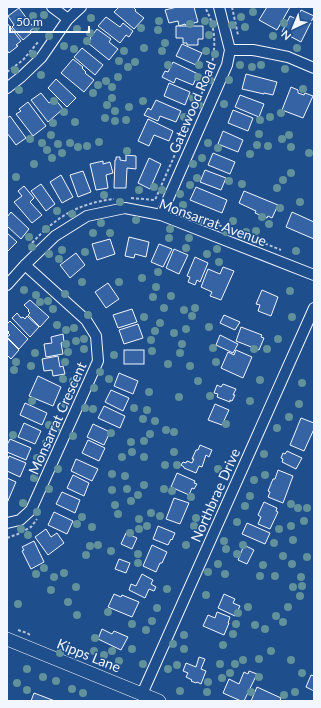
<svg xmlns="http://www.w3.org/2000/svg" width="321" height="708" viewBox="0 0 321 708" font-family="Lato,sans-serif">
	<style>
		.building { fill: #3563a3; stroke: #f2f6ff }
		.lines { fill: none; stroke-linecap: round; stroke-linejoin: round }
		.street-casing { stroke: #f2f6ff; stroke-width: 12 }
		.secondary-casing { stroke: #f2f6ff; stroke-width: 14 }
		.path { stroke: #b3c4dc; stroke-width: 2; stroke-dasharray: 3 2; stroke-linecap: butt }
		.street { stroke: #1f4e8c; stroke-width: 10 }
		.secondary { stroke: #1f4e8c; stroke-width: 13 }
		.tree { fill: #61919a }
		.labels { text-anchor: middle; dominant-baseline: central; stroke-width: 3; stroke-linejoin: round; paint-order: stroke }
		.street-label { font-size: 14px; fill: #f2f6ff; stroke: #1f4e8c }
	</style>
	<rect width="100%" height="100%" fill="#1f4e8c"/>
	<g class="building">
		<path d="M117,7h16l3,3 -1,1 9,7 -10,11 -20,-17 4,-4z"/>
		<path d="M177,7h17l4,15 -13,3v-1l-6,2 -1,-5 -9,2 -4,-13z"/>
		<path d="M267,7h23l-13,23 -18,-10z"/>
		<path d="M19,8l15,20 -4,3 1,2 -8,7 -11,-13 2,-2 -6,-9z"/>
		<path d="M301,10l13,6 -13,26 -19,-10 8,-16 6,3z"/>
		<path d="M106,17l14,10 3,-4 10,8 -4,6 -3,-2 -6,8 -22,-17z"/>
		<path d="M7,23l14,18 -5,4 2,1 -9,7 -2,-3z"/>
		<path d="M176,26h27v13h-5v6h-11v-2h-4v-5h-7z"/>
		<path d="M97,29l14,10 -2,3 9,7 -9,11 -21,-17 3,-4 -1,-1z"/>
		<path d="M182,44l20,9 -6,12 -20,-9z"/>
		<path d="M82,48l21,17 -8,10 -21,-18z"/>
		<path d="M73,59l10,8 -1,1 4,4 -1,1 9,7 -10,12 -23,-19z"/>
		<path d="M173,62l25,12 -5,11 -17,-7 -2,5 -12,-6 3,-6 3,1z"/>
		<path d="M246,74l31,8 -4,13 -9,-2v1l-22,-5z"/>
		<path d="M56,79l20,19 -9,9 -19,-19z"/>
		<path d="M169,83l21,9 -5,13 -21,-9z"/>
		<path d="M291,87l7,3v3l6,2 1,-2 8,3 -10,22 -21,-8z"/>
		<path d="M41,93l8,10 6,-4 8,10 -15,13 -17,-22z"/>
		<path d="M240,95l24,9 -5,13 -24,-10z"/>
		<path d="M156,100l25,11 -5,11 -16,-6 -2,5 -14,-6 4,-7 3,2z"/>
		<path d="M28,102l18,24 -13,10 -17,-22 5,-3 -2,-2z"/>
		<path d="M233,110l20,8 -5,13 -20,-8z"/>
		<path d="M10,116l16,22 -10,7 -9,-12v-15z"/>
		<path d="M148,119l25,12 -4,10 -15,-6 -5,11 -11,-5z"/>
		<path d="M223,131l20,9 -5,12 -20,-8z"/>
		<path d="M213,153l22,9 -5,12 -22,-9z"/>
		<path d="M126,155l10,1v13l-9,-1 -1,20h-12l1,-28h1v-3h4v3l6,1z"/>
		<path d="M149,158l12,6 -11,25 -12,-6z"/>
		<path d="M103,161v3l7,-2 3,11 -7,2 2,13 -12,2 -6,-26z"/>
		<path d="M205,170l21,8 -5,12 -21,-8z"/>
		<path d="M83,171l8,21 -13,5 -8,-22z"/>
		<path d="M61,175l12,22 -11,6 -12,-21z"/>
		<path d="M41,184l14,20 -9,7 -15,-20z"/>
		<path d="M24,186l10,12 -4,4 12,13 -10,8 -18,-21 8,-6 -4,-5z"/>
		<path d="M196,187l31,13 -5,13 -32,-13z"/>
		<path d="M244,191l34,14 -6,13 -4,-2 -1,2 -12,-5 1,-2 -17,-8z"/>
		<path d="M11,212l18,17 -8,10 -14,-13v-9z"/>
		<path d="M292,212l22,10v17l-28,-12z"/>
		<path d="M7,233l10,9 -9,9 -1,-1z"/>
		<path d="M129,237l20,5 -3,15 -11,-3 -1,4 -9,-2z"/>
		<path d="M110,239l5,15 -18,6 -5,-16z"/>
		<path d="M159,244l13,5 -9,18 -12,-5z"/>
		<path d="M174,249l14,6 -9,19 -13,-6z"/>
		<path d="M76,253l9,12 -15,13 -10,-13z"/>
		<path d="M195,257l13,6 -8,19 -3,-2 -2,5 -7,-3 2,-5 -3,-1z"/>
		<path d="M223,267l11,4 -13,29 -11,-4 2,-4 -11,-5 7,-18 12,5z"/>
		<path d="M108,283l11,16 -13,9 -11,-16z"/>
		<path d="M262,290l16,7 -7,19 -13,-5 2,-6 -4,-1z"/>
		<path d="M30,300l19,17 -9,10 -12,-12 2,-2 -2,-2 1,-1 -5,-5z"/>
		<path d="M132,309l5,13 -19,6 -5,-13z"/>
		<path d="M17,313l4,5 2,-1 2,2 2,-3 12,11 -9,10 -18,-19z"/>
		<path d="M224,315l16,7 -5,8 -15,-7z"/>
		<path d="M10,321l18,18 -9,10 -12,-12 3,-2 -2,-2 1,-1 -2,-2v-6z"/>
		<path d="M138,324l5,14 -19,6 -5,-14z"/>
		<path d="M241,327l21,8 -1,2 3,1 -5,12 -23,-9z"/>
		<path d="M63,334l1,8 -3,1 2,11 -17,3 -2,-13 8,-1 -1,-6z"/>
		<path d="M220,335l18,9 -5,9 -17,-8z"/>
		<path d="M7,338l12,12 -8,9 -4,-4z"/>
		<rect x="124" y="350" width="20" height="14"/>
		<path d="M236,350l16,7 -9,21 -22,-10 7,-16 6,3z"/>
		<path d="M58,356l2,11 3,-1 2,8 -12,2 -1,-6 -8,1 -2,-12z"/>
		<path d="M119,373l19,8 -5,13 -19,-8z"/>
		<path d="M38,376l23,11 -8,19 -24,-10z"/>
		<path d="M223,384l13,5 -3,6h2l-3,6 -2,-1v2l-13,-5 1,-3 -4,-1 3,-8 4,2z"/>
		<path d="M111,390l18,8 -6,13 -18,-9z"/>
		<path d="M25,403l22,10 -5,12 -22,-10z"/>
		<path d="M215,404l14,6 -7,15 -14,-5z"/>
		<path d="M104,406l21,10 -5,12 -22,-10z"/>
		<path d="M301,418l13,5v6l-10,22 -14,-6z"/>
		<path d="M24,423l17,8 -6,13 -17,-7z"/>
		<path d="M93,424l17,8 -6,13 -17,-8z"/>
		<path d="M10,439l21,9 -5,12 -19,-8v-7z"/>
		<path d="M88,440l17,8 -6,13 -17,-8z"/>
		<path d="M200,445l12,5 -3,7 -3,-2 -4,12 -3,-1 -3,7 -12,-5v-1l-3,-2 2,-3 3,1 1,-2 5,2 2,-4h-2l4,-9h2z"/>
		<path d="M287,451l15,7 -6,11 -14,-7 1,-3 -2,-1 2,-5 2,1z"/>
		<path d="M9,456l17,7 -6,14 -13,-6v-10z"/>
		<path d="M76,459l22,10 -6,12 -21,-10z"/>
		<path d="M278,470l15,6 -10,27 -15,-6 2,-5 -2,-1 5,-12h2z"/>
		<path d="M177,473l18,8 -1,2 3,1 -3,5 -2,-1 -3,7 -18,-8z"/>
		<path d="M73,475l16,8 -5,13 -17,-8z"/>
		<path d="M7,478l9,4 -9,21z"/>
		<path d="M62,492l18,8 -5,13 -19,-9z"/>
		<path d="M174,498l15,5 -9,21 -14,-5z"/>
		<path d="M264,502l13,6 -1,3 2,1 -8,17 -12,-5 3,-7 -3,-2z"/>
		<path d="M54,512l19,9 -6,13 -19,-9z"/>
		<path d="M247,523l23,10 -5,11 -23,-10z"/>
		<path d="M158,526l17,7 -3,7 -1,-1 -3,6 -15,-6z"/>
		<path d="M46,529l5,8 6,-4 7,10 -16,12 -13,-18z"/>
		<path d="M126,533l11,5 -5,11 -11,-5z"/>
		<path d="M34,541l10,21 -13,7 -9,-18 2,-1 -2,-3z"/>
		<path d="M152,545l15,7 -5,11h-2l-4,9 -13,-6z"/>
		<path d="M244,545l10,5 -7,14 -9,-4z"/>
		<path d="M119,559l11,4 -4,10 -11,-4z"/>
		<path d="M142,574l11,6 -2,4 5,3 -2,4 -5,-2 -4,9 -16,-8 2,-6 5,2z"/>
		<path d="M114,594l7,3 1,-2 17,7 -7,15 -24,-10z"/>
		<path d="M224,594l11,5 -2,4 7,3 -5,10 -17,-8z"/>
		<path d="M217,612l13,5 -2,6h1l-5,12 -21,-9 5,-11 7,3z"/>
		<path d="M102,629l10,5 2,-3 14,6 -7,13 -23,-11z"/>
		<path d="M199,657l6,2 -4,10 5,2 -5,13 -4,-2 -1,1 -5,-2 1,-1 -6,-3 2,-4 -5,-2 3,-8 10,4z"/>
		<path d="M249,671l8,3 -13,27h-3l-18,-8 6,-14 10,5 5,-12 4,2z"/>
		<path d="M311,675l3,1v15l-8,-4z"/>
		<path d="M257,687l24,11 -1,3h-29z"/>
		<path d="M34,693l21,8h-24z"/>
	</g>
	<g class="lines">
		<defs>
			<g id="street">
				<path d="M52,7l16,12"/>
				<path d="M230,50h23l35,7 26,11"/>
				<path d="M7,88l14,-11 20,-19 27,-39 13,-12"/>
				<path d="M161,215l66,-150 3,-15 -11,-43"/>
				<path d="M7,285l18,-20 30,-29 32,-20 38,-8 36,7 153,60"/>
				<path d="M7,523l13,-3 11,-10 67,-149 -2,-25 -10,-16 -61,-55"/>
				<path d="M142,694l172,-386"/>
			</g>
			<path id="secondary" d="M7,639l152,62"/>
		</defs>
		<use href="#street" class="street-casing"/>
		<use href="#secondary" class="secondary-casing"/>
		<g class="path">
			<path d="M232,7l6,28"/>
			<path d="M7,72l16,-12 16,-19"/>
			<path d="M131,198l24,2 54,-123c4,-17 8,-35 3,-52 -1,-6 -4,-12 -7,-18"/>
			<path d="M177,208l104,42"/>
			<path d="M32,243c24,-26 47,-40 82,-44"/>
			<path d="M7,538l11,-4 13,-7 6,-8"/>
			<path d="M18,630l9,3 3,2"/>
		</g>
		<use href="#street" class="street"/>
		<use href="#secondary" class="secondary"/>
	</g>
	<g class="tree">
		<circle cx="253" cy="12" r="4"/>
		<circle cx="44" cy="15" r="4"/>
		<circle cx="33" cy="16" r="4"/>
		<circle cx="241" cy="17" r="4"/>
		<circle cx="91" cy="18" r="4"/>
		<circle cx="159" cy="21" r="4"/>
		<circle cx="205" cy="21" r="4"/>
		<circle cx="284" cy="23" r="4"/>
		<circle cx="190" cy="24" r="4"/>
		<circle cx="213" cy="24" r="4"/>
		<circle cx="232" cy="25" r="4"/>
		<circle cx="36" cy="27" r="4"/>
		<circle cx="245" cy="27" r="4"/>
		<circle cx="141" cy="28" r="4"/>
		<circle cx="77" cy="29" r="4"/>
		<circle cx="158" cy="30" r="4"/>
		<circle cx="90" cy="33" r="4"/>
		<circle cx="209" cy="35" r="4"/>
		<circle cx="49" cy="36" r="4"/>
		<circle cx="273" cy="36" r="4"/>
		<circle cx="87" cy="41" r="4"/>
		<circle cx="165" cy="43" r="4"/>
		<circle cx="64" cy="46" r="4"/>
		<circle cx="144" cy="48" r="4"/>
		<circle cx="297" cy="48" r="4"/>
		<circle cx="74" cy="49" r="4"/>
		<circle cx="124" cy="51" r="4"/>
		<circle cx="162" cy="51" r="4"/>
		<circle cx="206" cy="51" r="4"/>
		<circle cx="33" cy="54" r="4"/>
		<circle cx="215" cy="54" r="4"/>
		<circle cx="119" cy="61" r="4"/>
		<circle cx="135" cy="62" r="4"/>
		<circle cx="168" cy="65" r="4"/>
		<circle cx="199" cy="65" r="4"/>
		<circle cx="240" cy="65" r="4"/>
		<circle cx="261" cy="65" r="4"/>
		<circle cx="128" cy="67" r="4"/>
		<circle cx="252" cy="67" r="4"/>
		<circle cx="285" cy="69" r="4"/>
		<circle cx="15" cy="70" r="4"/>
		<circle cx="41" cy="75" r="4"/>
		<circle cx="118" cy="77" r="4"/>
		<circle cx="198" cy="77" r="4"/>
		<circle cx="210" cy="80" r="4"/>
		<circle cx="229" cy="80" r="4"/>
		<circle cx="106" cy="81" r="4"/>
		<circle cx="98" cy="85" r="4"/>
		<circle cx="112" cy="87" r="4"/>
		<circle cx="303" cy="89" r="4"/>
		<circle cx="19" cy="90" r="4"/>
		<circle cx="93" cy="93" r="4"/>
		<circle cx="112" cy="98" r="4"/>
		<circle cx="193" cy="98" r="4"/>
		<circle cx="54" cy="101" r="4"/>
		<circle cx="143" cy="101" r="4"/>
		<circle cx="224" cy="104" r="4"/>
		<circle cx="107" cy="105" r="4"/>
		<circle cx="199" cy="105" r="4"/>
		<circle cx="129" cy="107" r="4"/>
		<circle cx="115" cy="111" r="4"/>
		<circle cx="64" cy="112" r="4"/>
		<circle cx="281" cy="113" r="4"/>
		<circle cx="184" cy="117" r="4"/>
		<circle cx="270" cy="117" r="4"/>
		<circle cx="105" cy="118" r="4"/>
		<circle cx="126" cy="120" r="4"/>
		<circle cx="260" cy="120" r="4"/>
		<circle cx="115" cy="121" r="4"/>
		<circle cx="75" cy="122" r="4"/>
		<circle cx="53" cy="123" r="4"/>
		<circle cx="259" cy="134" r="4"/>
		<circle cx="51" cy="135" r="4"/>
		<circle cx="289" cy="135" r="4"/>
		<circle cx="30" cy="139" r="4"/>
		<circle cx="282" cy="139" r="4"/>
		<circle cx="99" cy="142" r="4"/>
		<circle cx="42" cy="143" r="4"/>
		<circle cx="70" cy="143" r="4"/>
		<circle cx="208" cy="143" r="4"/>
		<circle cx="58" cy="144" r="4"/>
		<circle cx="257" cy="145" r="4"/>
		<circle cx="87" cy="146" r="4"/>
		<circle cx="268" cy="146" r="4"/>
		<circle cx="78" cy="147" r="4"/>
		<circle cx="291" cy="147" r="4"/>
		<circle cx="218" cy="148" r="4"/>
		<circle cx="47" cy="150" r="4"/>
		<circle cx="127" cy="151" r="4"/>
		<circle cx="62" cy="153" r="4"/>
		<circle cx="309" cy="153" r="4"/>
		<circle cx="250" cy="154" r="4"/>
		<circle cx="52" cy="158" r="4"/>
		<circle cx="202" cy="158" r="4"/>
		<circle cx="34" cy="164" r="4"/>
		<circle cx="193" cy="164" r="4"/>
		<circle cx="291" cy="173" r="4"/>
		<circle cx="16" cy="177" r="4"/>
		<circle cx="197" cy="178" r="4"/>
		<circle cx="283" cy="180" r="4"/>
		<circle cx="229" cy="181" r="4"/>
		<circle cx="242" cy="184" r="4"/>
		<circle cx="190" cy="185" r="4"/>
		<circle cx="154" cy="187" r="4"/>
		<circle cx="277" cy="188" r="4"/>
		<circle cx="139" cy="190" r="4"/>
		<circle cx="162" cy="190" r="4"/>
		<circle cx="180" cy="194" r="4"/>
		<circle cx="104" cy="195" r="4"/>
		<circle cx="120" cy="202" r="4"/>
		<circle cx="300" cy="202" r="4"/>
		<circle cx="183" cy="205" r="4"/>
		<circle cx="280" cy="208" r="4"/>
		<circle cx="57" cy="211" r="4"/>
		<circle cx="72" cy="214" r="4"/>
		<circle cx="262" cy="217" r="4"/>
		<circle cx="136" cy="220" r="4"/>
		<circle cx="200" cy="221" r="4"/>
		<circle cx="233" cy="221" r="4"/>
		<circle cx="101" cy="223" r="4"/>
		<circle cx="269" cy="224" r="4"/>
		<circle cx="46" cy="229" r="4"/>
		<circle cx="170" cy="229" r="4"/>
		<circle cx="256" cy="231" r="4"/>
		<circle cx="226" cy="232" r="4"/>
		<circle cx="246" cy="232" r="4"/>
		<circle cx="93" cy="233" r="4"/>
		<circle cx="110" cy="233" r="4"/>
		<circle cx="29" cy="237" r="4"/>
		<circle cx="169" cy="238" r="4"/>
		<circle cx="189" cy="238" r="4"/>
		<circle cx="32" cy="247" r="4"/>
		<circle cx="186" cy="248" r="4"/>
		<circle cx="217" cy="249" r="4"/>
		<circle cx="62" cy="250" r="4"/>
		<circle cx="296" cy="251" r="4"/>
		<circle cx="85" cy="252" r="4"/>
		<circle cx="49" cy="254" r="4"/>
		<circle cx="207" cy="254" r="4"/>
		<circle cx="59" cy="259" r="4"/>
		<circle cx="219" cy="262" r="4"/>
		<circle cx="158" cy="272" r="4"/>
		<circle cx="142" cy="278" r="4"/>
		<circle cx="82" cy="282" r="4"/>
		<circle cx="119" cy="282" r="4"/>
		<circle cx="156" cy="287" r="4"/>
		<circle cx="24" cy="290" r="4"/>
		<circle cx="290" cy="291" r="4"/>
		<circle cx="65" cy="294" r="4"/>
		<circle cx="36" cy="295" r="4"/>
		<circle cx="171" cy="296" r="4"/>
		<circle cx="153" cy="297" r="4"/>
		<circle cx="48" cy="301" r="4"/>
		<circle cx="40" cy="302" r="4"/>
		<circle cx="164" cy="308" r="4"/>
		<circle cx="195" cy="308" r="4"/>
		<circle cx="53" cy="309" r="4"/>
		<circle cx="184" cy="310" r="4"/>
		<circle cx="88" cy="315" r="4"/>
		<circle cx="192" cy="316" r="4"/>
		<circle cx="144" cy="317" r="4"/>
		<circle cx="292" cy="317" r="4"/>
		<circle cx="160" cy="323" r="4"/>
		<circle cx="57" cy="325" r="4"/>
		<circle cx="209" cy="327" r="4"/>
		<circle cx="74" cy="328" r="4"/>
		<circle cx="186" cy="329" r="4"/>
		<circle cx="66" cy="330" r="4"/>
		<circle cx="155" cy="331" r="4"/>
		<circle cx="174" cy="333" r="4"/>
		<circle cx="84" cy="339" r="4"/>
		<circle cx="278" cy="339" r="4"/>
		<circle cx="151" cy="340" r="4"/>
		<circle cx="76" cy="341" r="4"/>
		<circle cx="66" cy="344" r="4"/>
		<circle cx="182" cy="344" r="4"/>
		<circle cx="213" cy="348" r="4"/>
		<circle cx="84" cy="349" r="4"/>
		<circle cx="254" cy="349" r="4"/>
		<circle cx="267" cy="349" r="4"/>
		<circle cx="152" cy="351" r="4"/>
		<circle cx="68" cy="352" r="4"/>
		<circle cx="35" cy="353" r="4"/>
		<circle cx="180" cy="353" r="4"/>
		<circle cx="114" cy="355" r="4"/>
		<circle cx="16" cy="362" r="4"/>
		<circle cx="65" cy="362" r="4"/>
		<circle cx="216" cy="362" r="4"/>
		<circle cx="168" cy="364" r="4"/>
		<circle cx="31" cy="366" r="4"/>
		<circle cx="190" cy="366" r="4"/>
		<circle cx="14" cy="370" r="4"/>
		<circle cx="100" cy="372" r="4"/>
		<circle cx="63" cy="379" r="4"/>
		<circle cx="109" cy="379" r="4"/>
		<circle cx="260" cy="380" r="4"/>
		<circle cx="73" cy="381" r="4"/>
		<circle cx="198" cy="381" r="4"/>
		<circle cx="302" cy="383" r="4"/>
		<circle cx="94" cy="388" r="4"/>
		<circle cx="149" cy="392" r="4"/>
		<circle cx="210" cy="396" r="4"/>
		<circle cx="179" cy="397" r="4"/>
		<circle cx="32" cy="401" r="4"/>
		<circle cx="250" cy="401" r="4"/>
		<circle cx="65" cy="404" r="4"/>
		<circle cx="299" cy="404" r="4"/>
		<circle cx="85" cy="408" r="4"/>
		<circle cx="134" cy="408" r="4"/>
		<circle cx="93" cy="409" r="4"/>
		<circle cx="147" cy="410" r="4"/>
		<circle cx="289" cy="417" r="4"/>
		<circle cx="143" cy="419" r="4"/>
		<circle cx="155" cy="421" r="4"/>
		<circle cx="226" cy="424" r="4"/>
		<circle cx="49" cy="425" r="4"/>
		<circle cx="277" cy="428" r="4"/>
		<circle cx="56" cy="429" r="4"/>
		<circle cx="166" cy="430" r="4"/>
		<circle cx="174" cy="432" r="4"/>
		<circle cx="111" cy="433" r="4"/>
		<circle cx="150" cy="434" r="4"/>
		<circle cx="13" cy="435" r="4"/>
		<circle cx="73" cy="436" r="4"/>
		<circle cx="144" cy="441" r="4"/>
		<circle cx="131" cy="442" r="4"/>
		<circle cx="46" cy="443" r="4"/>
		<circle cx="132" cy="452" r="4"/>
		<circle cx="174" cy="452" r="4"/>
		<circle cx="264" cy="454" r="4"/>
		<circle cx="122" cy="457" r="4"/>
		<circle cx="144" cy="457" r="4"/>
		<circle cx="37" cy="458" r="4"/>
		<circle cx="165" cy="465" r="4"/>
		<circle cx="177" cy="465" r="4"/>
		<circle cx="58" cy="469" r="4"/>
		<circle cx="218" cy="469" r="4"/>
		<circle cx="112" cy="474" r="4"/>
		<circle cx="265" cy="475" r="4"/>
		<circle cx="125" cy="476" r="4"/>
		<circle cx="34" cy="478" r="4"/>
		<circle cx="254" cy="480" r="4"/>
		<circle cx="144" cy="485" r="4"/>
		<circle cx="49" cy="489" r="4"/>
		<circle cx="127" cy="489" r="4"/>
		<circle cx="164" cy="489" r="4"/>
		<circle cx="112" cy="490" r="4"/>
		<circle cx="172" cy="491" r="4"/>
		<circle cx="138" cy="495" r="4"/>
		<circle cx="250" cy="496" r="4"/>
		<circle cx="191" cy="497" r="4"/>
		<circle cx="131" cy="501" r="4"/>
		<circle cx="23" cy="503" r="4"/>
		<circle cx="212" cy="504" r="4"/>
		<circle cx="291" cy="504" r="4"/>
		<circle cx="115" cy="505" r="4"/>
		<circle cx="245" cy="506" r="4"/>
		<circle cx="298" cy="508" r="4"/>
		<circle cx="307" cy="508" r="4"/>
		<circle cx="37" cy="512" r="4"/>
		<circle cx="151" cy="513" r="4"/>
		<circle cx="118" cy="514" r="4"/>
		<circle cx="160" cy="516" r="4"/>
		<circle cx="82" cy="517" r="4"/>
		<circle cx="196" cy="518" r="4"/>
		<circle cx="139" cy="519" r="4"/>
		<circle cx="304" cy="521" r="4"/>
		<circle cx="237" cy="522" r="4"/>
		<circle cx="77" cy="524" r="4"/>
		<circle cx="147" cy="526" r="4"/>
		<circle cx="194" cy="526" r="4"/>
		<circle cx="291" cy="526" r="4"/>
		<circle cx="92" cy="527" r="4"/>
		<circle cx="21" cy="529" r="4"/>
		<circle cx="139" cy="529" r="4"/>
		<circle cx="279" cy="529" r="4"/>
		<circle cx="130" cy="533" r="4"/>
		<circle cx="28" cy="535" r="4"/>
		<circle cx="293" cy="540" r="4"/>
		<circle cx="224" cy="541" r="4"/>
		<circle cx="274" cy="543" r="4"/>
		<circle cx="98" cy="545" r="4"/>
		<circle cx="186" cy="545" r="4"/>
		<circle cx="243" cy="545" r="4"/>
		<circle cx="90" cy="546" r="4"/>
		<circle cx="226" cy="549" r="4"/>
		<circle cx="111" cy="551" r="4"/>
		<circle cx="138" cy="554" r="4"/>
		<circle cx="237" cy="554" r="4"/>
		<circle cx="86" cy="555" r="4"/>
		<circle cx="283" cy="556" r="4"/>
		<circle cx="307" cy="557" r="4"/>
		<circle cx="138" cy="563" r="4"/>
		<circle cx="218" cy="564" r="4"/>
		<circle cx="292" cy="564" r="4"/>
		<circle cx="263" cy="565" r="4"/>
		<circle cx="44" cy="568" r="4"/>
		<circle cx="208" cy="572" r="4"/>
		<circle cx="64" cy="573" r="4"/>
		<circle cx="36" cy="574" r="4"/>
		<circle cx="225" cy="574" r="4"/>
		<circle cx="260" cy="576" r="4"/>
		<circle cx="275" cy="576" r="4"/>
		<circle cx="54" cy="577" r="4"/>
		<circle cx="301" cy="577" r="4"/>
		<circle cx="302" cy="586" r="4"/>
		<circle cx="76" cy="587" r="4"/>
		<circle cx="293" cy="587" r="4"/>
		<circle cx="167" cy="589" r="4"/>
		<circle cx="51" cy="590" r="4"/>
		<circle cx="206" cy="595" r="4"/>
		<circle cx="300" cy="596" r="4"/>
		<circle cx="68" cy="602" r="4"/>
		<circle cx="18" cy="604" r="4"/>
		<circle cx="248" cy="607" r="4"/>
		<circle cx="288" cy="607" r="4"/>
		<circle cx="157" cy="608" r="4"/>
		<circle cx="108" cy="612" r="4"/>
		<circle cx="238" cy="613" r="4"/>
		<circle cx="77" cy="615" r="4"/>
		<circle cx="276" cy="616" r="4"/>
		<circle cx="152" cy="621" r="4"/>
		<circle cx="283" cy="622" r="4"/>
		<circle cx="132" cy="624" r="4"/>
		<circle cx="236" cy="624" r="4"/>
		<circle cx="255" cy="625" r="4"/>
		<circle cx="265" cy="629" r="4"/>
		<circle cx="146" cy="630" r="4"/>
		<circle cx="233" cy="634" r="4"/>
		<circle cx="184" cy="635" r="4"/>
		<circle cx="95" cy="638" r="4"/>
		<circle cx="173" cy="644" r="4"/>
		<circle cx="223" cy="645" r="4"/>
		<circle cx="132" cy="649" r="4"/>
		<circle cx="184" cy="649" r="4"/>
		<circle cx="94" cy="651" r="4"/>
		<circle cx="112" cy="651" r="4"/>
		<circle cx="271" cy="651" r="4"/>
		<circle cx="60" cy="653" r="4"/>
		<circle cx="104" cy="655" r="4"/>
		<circle cx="259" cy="659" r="4"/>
		<circle cx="243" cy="660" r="4"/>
		<circle cx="291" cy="660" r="4"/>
		<circle cx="119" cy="661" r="4"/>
		<circle cx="143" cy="664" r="4"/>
		<circle cx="220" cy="664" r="4"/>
		<circle cx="235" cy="664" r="4"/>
		<circle cx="177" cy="665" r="4"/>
		<circle cx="27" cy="669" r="4"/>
		<circle cx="168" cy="669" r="4"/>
		<circle cx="230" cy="673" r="4"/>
		<circle cx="302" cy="673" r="4"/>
		<circle cx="43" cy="677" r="4"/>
		<circle cx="259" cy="677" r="4"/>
		<circle cx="222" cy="678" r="4"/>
		<circle cx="56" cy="681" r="4"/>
		<circle cx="208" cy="682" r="4"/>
		<circle cx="17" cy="683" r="4"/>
		<circle cx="72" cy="689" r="4"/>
		<circle cx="27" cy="690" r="4"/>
		<circle cx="180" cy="691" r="4"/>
		<circle cx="207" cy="692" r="4"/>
		<circle cx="251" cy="692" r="4"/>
		<circle cx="295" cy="692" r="4"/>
		<circle cx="83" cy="693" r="4"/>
		<circle cx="284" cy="695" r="4"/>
	</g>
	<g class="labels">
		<g class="street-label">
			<text transform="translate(192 107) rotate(-67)">Gatewood Road</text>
			<text transform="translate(213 222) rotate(20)">Monsarrat Avenue</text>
			<text transform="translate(57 418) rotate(-66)">Monsarrat Crescent</text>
			<text transform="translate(215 495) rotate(-66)">Northbrae Drive</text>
			<text transform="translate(89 655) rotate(22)">Kipps Lane</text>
		</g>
	</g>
	<rect width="321" height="708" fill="none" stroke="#f2f6ff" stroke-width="16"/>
	<g transform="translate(293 28) rotate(224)" stroke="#1f4e8c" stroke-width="3" paint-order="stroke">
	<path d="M0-3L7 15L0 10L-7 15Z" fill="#f2f6ff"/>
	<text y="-6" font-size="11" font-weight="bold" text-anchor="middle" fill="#f2f6ff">N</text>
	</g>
	<path d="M10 26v6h79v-6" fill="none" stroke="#f2f6ff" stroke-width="2"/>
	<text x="16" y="26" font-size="12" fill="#f2f6ff" stroke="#1f4e8c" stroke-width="3" paint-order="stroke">50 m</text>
</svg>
